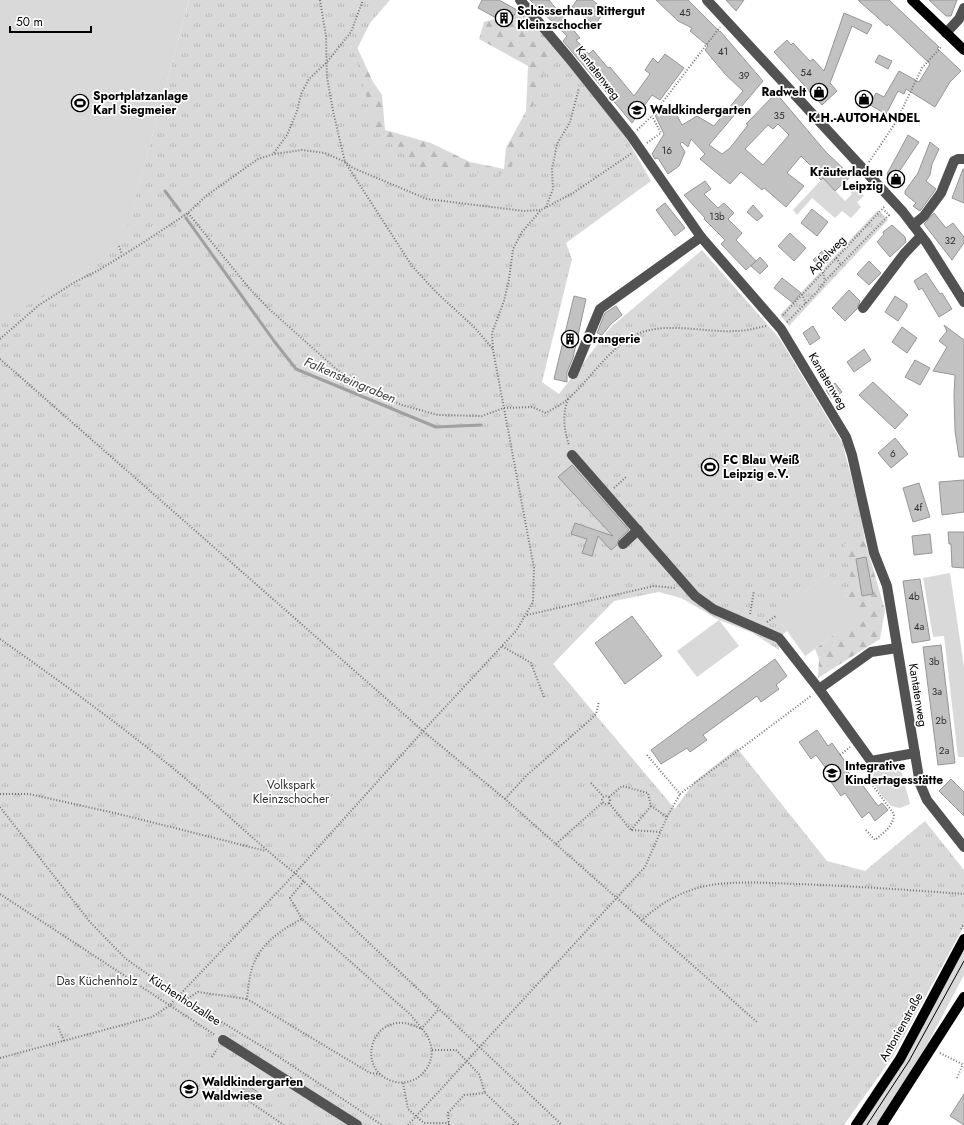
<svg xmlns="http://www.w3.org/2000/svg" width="964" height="1125" viewBox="0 0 964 1125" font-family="Jost,sans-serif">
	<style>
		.grass { fill: #d9d9d9 }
		.forest { fill: url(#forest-firs) }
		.park { fill: url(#park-tufts) }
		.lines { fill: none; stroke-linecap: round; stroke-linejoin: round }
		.stream { stroke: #a0a0a0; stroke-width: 3 }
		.building { fill: #c2c2c2; stroke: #969696; fill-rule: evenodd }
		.path { stroke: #747474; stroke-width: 2; stroke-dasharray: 1 2; stroke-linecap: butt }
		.minor { stroke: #525252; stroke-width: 10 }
		.major { stroke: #000; stroke-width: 10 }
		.tram { stroke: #000; stroke-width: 1 }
		.labels { text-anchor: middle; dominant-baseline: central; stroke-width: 3.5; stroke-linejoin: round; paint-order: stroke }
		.number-label { font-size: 10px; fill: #303030 }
		.poi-label { font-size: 12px; font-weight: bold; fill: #000; stroke: #fff; text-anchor: start }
		.street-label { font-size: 12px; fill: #000; stroke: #fff }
		.park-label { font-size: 12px; fill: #303030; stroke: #fff }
		.water-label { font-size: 13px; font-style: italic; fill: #414141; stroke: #fff }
	</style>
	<defs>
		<pattern id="forest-firs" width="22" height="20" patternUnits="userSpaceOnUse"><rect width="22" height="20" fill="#d9d9d9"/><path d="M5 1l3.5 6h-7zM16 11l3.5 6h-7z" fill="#b8b8b8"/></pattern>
		<pattern id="park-tufts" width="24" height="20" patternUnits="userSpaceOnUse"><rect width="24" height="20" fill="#d9d9d9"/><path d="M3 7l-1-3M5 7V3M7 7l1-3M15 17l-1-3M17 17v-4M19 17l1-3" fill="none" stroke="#b8b8b8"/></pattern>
	</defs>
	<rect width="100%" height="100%" fill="#fff"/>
	<g class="grass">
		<path d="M0,0h189l-56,207 48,15 -181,121z"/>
		<path d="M823,178l22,23 7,-7 -2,-3 6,-5 8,10 -7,6 4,5 -10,11 -9,-7 -7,7 -23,-20 -15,17 -4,-5z"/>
		<path d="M950,573l14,94v90h-6l-14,-121 -11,1 -10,-59z"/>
		<path d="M829,574l29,44 -53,38 -31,-43z"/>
		<path d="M719,620l20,26 -42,31 -20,-26z"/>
		<path d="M885,764h8l8,6 9,34 -10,4 -9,-2c-11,-13 -31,-32 -6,-42z"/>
		<path d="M964,949v26l-37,70 -50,80h-15l42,-63z"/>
	</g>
	<g class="forest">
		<path d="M524,11l30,31 24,36 -35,127 -163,-46 -36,-110 12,-4 17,37 9,13 3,35 46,13 39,19 34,7 2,-21 20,-37 2,-45 -49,-27 5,-17z"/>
		<path d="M780,402l62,40 18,70 5,29 20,69 -5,29 -62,39 1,-19 -4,-10 42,-31 -13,-20 5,-4z"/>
	</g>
	<g class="park">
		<path d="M189,0h201l-20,23 -15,30 20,77 48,40 86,4 39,-114 9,-13 70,92 24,42 -85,62 6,16 -30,123 17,12 52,-67 91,-77 78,89 62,103 18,70 5,29 -21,3 9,47 -9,7 -15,-24 -54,39 12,18 -8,7v12l-26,-17 -34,-13 -38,-22 -22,-6 -45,9 -61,63 122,145 19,-27 43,-34 90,113 38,10 60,-50 39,49v56l-71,130 -49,69h-844v-818l17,5 106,-69z"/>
		<path d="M878,210l10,10 -99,106 -9,-11z"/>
	</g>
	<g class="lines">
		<g class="stream">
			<path d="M165,191l15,20"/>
			<path d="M186,218l88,123 22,28 140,58 45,-2"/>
		</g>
	</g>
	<g class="building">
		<path d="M482,0h17l18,10 -8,15 -31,-17z"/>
		<path d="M530,0h19l31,38 -4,2 13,14 4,-4 15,18 2,-1 24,29 16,-22 -5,-4 8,-12 5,5 7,-9 19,14 -24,32 -8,-5 -20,28 -69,-82 4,-5z"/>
		<path d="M577,0h15l13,10 -10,15 -23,-18z"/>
		<path d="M656,0h32l32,32v-1l43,50 -54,64 13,9 8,-6 18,-23 -2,-1 30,-31 49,58 26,25 -16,15 -12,-13 -2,2 -7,-7 2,-2 -15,-15 -14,17 17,13 -18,21 -22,-19 -2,2 -21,-18 -11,12 -30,-25 5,-5 -14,-15 -3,8 -6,-5 -2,2 5,8 -6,14 -11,8 -10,-16 -3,1 -3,-5 12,-20 -9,-19 17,-9 10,19 15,-9 17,10 29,-35 -18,-17 -20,-24 3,-4 -18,-15 2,-3 -14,-7zM778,124l11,11 -26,30 -18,-16 23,-24 5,4z"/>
		<path d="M726,0h18l-8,11z"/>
		<path d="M858,0h31l50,47 -2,1 24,23 -11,11 -15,25 -29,-18 -2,5 -6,-3 -12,23 -16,-9 6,-12 8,4 15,-26 20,11 11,-18 -42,-40 -1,2z"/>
		<path d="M929,0h28l-6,16h-5z"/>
		<path d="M844,13l28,12 -5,9 -15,-8 -22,57 7,8 -15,14 -48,-53 13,-12 4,5 2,-2 17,18 3,-2 11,12z"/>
		<path d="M879,55l13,6 -4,8 -13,-7z"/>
		<path d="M908,135l11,7 -25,37 -7,-5z"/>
		<path d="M930,142l9,7 -7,15 -2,11 -4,6 10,8 -16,22 -7,-5 3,-3 -11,-9v-3l13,-18z"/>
		<path d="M963,169h1v34l-12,-5z"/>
		<path d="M705,181l6,8 -7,5 14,14 6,-5 10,10 -6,6 14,14 -6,7 20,21 -10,9 -25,-26 4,-4 -21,-21 1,-1 -21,-23z"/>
		<path d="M665,203l20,25 -10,8 -19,-26z"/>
		<path d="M753,205l10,11 -6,5 -10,-9z"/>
		<path d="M812,209l16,13 -11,14 -16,-13z"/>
		<path d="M934,213l12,15 7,-5 11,14v6l-12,17 -28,-36z"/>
		<path d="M892,225l13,12 1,5 -16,15 -13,-15 7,-8 -1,-2z"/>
		<path d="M790,233l16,15 -12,13 -16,-15z"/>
		<path d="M825,248l8,8 -11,12 -9,-8z"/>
		<path d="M760,257l8,9 -8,8 -9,-8z"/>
		<path d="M869,261l12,12 -12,12 -12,-11z"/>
		<path d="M926,273l14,21 2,-1 10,16 -13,8 -17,-29 -3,2 -5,-9z"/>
		<path d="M782,278l19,15 -8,10 -19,-15z"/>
		<path d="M849,290l11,11 -3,8 -12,12 -13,-13z"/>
		<path d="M574,296l12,3 -13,59 -6,14v10l-13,-3z"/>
		<path d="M895,296l12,8v3l-9,14 -13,-9z"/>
		<path d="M616,306l6,9 -11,9 -9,11 -5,-2 8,-20z"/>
		<path d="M944,325l20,15v117h-5l-4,-26 -1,-36 1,-20 -22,-4 14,-24 -8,-6 8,-10z"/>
		<path d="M813,326l7,12 -10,7 -7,-12z"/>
		<path d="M902,327l15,11 -10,15 -15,-11z"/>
		<path d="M864,349l7,11 -17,12 -7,-10z"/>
		<path d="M915,360l15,8 -10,17 -15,-8z"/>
		<path d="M873,382l35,33 -13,14 -36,-34z"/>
		<path d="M835,383l7,9 -10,7 -6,-9z"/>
		<path d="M895,438l13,16 -17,14 -13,-15z"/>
		<path d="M572,465l57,65 -10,9 -2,6 -6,5 -13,-14 -6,20 -10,-3 5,-14 -16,-5 4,-11 38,13 -55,-59z"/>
		<path d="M964,480v32l-22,3 -3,-33z"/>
		<path d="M919,483l11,34 -17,5 -10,-34z"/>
		<path d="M948,532h16v36l-12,-1 -1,-23h-2z"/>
		<path d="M930,534l2,19 -18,2 -2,-19z"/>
		<path d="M866,557l7,37 -11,2 -6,-37z"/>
		<path d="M920,579l10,61 -18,3 -9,-62z"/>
		<path d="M632,616l30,40 -37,28 -30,-41z"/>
		<path d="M941,645l14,118 -17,2 -15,-118z"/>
		<path d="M775,659l12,17 -11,9 3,4 -18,13 -4,-6 -54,39 4,5 -17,12 -3,-4 -26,16 -10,-14z"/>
		<path d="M817,730l11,16 4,-3 17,24 -2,3 10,15 4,-2 17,23 4,-3 6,7 -13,11 -6,-9 -7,6 -17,-25 -4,3 -10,-14 3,-3 -18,-24 -5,4 -12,-17z"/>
		<path d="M951,779l13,13v24l-25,-25z"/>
		<path d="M246,1084l13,9 -5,8 -13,-9z"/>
		<path d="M964,1094v31l-14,-9z"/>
	</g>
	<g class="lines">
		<g class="path">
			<path d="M320,0l6,36 1,41 6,34 12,51 67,104 24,26 38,35 19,22"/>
			<path d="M637,130l15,-14 68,-89"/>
			<path d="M647,143l14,-10 -9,-17"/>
			<path d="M274,153l13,-18 10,-24 4,-17 8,-15 18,-17 24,-30 12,-32"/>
			<path d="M869,162l27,-40 26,-54 19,-21"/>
			<path d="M546,207l7,-18 -1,-20 5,-25 13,-22 9,-34"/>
			<path d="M188,213l61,75 19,20 67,60 24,18 43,19 36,10 44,1 22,-8 28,-1 14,6c8,-5 17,-9 23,-15 22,-20 38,-47 64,-62 30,-16 71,-3 103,-5 10,0 20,-3 30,-5"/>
			<path d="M119,246l3,8"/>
			<path d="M836,258l5,7"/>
			<path d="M823,272l2,9"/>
			<path d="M802,294l4,10"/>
			<path d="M783,315l102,-109"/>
			<path d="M787,322l30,-30 8,-11 64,-66 -6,-6"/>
			<path d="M0,339l39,-34 36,-23 24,-12 42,-26 47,-31 18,-17 52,-37 16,-5 28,-4 23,3 20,9 8,6 74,31 97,12 16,-1"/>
			<path d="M0,359l423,372 82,68 253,224"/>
			<path d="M568,399c-6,16 -4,31 1,46"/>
			<path d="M614,488l12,-11"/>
			<path d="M750,614l4,-23"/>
			<path d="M527,615l127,-29 21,2"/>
			<path d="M767,622l9,-6"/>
			<path d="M0,639c61,43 122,87 180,135 39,32 75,68 115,99l267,252"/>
			<path d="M502,646l29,17 13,34"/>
			<path d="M647,755l33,39 131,-98"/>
			<path d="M840,755l10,-8"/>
			<path d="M591,783l12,13"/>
			<path d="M0,794h29l90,20 147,37"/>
			<circle cx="606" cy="800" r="4"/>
			<path d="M609,797l13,-11 26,7 3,13 16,11"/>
			<path d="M505,799l21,-23 64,-56 6,-6 3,-13"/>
			<path d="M609,803l22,27 30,2"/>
			<path d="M0,807l90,115 36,37 53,37 97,59 106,70"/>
			<path d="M631,830l20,-24"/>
			<path d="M866,830l9,10c9,-8 18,-13 19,-26l-26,-35 2,-8"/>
			<path d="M556,844l46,-41"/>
			<path d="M0,894l215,141"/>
			<path d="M302,919l-12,-21 14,-17"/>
			<path d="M641,921c17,-16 37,-28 60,-34 29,-7 67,-4 97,-3 55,2 111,6 166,10"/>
			<path d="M961,929l3,-5"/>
			<path d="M185,1000l13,-8 49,7"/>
			<path d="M58,1026l6,15"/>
			<path d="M421,1029l18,-20"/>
			<path d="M432,1050h24l23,24 6,19"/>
			<path d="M940,1053l24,12"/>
			<path d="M212,1057l5,-8"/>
			<path d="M0,1058l152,-41 17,-11 118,-124 136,-151 93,-100 17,-29 1,-34 -41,-218 -1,-17 12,-32 5,-22 4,-30 9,-17 19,-22 32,-17 59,-40"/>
			<path d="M380,1074l-10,-1 -123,-74c1,-9 2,-19 4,-27 6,-26 29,-42 51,-53l109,96c6,9 16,17 19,27 8,23 -14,47 -38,39 -41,-14 -16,-78 29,-52"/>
			<path d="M957,1078l5,-12 2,1"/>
			<path d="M403,1083l5,26 16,14h25"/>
			<path d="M241,1096l43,29"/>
			<path d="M408,1125l237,-258 22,-50 13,-23"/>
			<path d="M449,1125l-1,-12 16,-18 21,-2 34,32"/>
			<path d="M513,1125l2,-3"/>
		</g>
		<g class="minor">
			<path d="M520,0l49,58 62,78 70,101 80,92 65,108 6,18 22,98 13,33 33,198 7,16 37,47"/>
			<path d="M707,0l196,212 23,30 38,60"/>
			<path d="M946,33l13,-14 5,-11"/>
			<path d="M913,225l11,-9 17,-23 13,-32 4,-2h6"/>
			<path d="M863,308l41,-54 17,-18"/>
			<path d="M573,374l27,-65 101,-72"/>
			<path d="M572,455l123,141 18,13 66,29 40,51 52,-37 26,-4"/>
			<path d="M623,544l15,-14"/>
			<path d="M819,689l52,72 44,-8"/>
			<path d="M223,1040l134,85"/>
		</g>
		<g class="major">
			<path d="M912,0l52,50"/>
			<path d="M856,1125l44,-66 64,-120"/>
			<path d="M882,1125l82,-128"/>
		</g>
		<g class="tram">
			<path d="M908,0l56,54"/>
			<path d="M917,0l47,45"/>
			<path d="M867,1125l42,-64 55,-100"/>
		</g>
	</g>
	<defs>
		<symbol id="building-ring" viewBox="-11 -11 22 22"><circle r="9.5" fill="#fff" stroke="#000" stroke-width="1.5"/><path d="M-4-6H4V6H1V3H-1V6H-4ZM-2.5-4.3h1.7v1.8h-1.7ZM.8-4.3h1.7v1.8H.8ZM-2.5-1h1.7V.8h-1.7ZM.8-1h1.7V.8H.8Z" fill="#000"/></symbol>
		<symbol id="shop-ring" viewBox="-11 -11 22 22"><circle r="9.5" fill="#fff" stroke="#000" stroke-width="1.5"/><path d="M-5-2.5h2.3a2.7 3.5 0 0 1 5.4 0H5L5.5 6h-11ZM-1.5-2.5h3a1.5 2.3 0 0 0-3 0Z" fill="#000"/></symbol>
		<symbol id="stadium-ring" viewBox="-11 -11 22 22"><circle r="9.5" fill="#fff" stroke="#000" stroke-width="1.5"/><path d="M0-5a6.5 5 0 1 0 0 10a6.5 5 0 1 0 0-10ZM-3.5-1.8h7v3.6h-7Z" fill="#000"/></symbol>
		<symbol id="school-ring" viewBox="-11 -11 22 22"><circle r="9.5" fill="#fff" stroke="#000" stroke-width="1.5"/><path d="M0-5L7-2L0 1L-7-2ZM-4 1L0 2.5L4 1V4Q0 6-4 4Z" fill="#000"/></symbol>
	</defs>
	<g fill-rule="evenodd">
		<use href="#building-ring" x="494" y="8" width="20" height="20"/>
		<use href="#shop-ring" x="809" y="82" width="20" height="20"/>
		<use href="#shop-ring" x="854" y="89" width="20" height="20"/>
		<use href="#stadium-ring" x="70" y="93" width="20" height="20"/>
		<use href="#school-ring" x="627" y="100" width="20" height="20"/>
		<use href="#shop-ring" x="886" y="169" width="20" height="20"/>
		<use href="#building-ring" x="560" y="329" width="20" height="20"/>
		<use href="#stadium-ring" x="700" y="457" width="20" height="20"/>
		<use href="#school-ring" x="822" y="763" width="20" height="20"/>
		<use href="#school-ring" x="179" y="1079" width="20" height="20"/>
	</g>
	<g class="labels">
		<g class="number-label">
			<text x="685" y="12">45</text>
			<text x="723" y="51">41</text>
			<text x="806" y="72">54</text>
			<text x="744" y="75">39</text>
			<text x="779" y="115">35</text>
			<text x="667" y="150">16</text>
			<text x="717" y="216">13b</text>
			<text x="950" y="240">32</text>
			<text x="893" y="453">6</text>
			<text x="918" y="507">4f</text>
			<text x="914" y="596">4b</text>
			<text x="919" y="626">4a</text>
			<text x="934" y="661">3b</text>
			<text x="937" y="691">3a</text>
			<text x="941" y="720">2b</text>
			<text x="944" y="750">2a</text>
		</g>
		<g class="poi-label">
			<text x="517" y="11">Schösserhaus Rittergut<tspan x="517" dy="14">Kleinzschocher</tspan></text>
			<text x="806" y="92" text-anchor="end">Radwelt</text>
			<text x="93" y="96">Sportplatzanlage<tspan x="93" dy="14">Karl Siegmeier</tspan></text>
			<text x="650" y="110">Waldkindergarten</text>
			<text x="864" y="118" text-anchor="middle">K.H.-AUTOHANDEL</text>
			<text x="883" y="172" text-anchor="end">Kräuterladen<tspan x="883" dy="14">Leipzig</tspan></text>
			<text x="583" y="339">Orangerie</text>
			<text x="723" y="460">FC Blau Weiß<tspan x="723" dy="14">Leipzig e.V.</tspan></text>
			<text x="845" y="766">Integrative<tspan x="845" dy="14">Kindertagesstätte</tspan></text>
			<text x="202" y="1082">Waldkindergarten<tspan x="202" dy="14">Waldwiese</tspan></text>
		</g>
		<g class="street-label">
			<text transform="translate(598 73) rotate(52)">Kantatenweg</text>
			<text transform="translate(827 255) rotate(-46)">Apfelweg</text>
			<text transform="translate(828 381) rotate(59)">Kantatenweg</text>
			<text transform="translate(918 695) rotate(81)">Kantatenweg</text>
			<text transform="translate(185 1000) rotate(33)">Küchenholzallee</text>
			<text transform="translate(901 1027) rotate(-61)">Antonienstraße</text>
		</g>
		<g class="park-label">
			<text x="291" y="785">Volkspark<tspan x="291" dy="14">Kleinzschocher</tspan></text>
			<text x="97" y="981">Das Küchenholz</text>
		</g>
		<g class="water-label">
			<text transform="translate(350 380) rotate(23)">Falkensteingraben</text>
		</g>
	</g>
	<path d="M10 26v6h81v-6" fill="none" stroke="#000000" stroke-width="2"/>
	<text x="16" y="26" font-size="12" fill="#000000" stroke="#ffffff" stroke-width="3" paint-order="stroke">50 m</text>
</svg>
